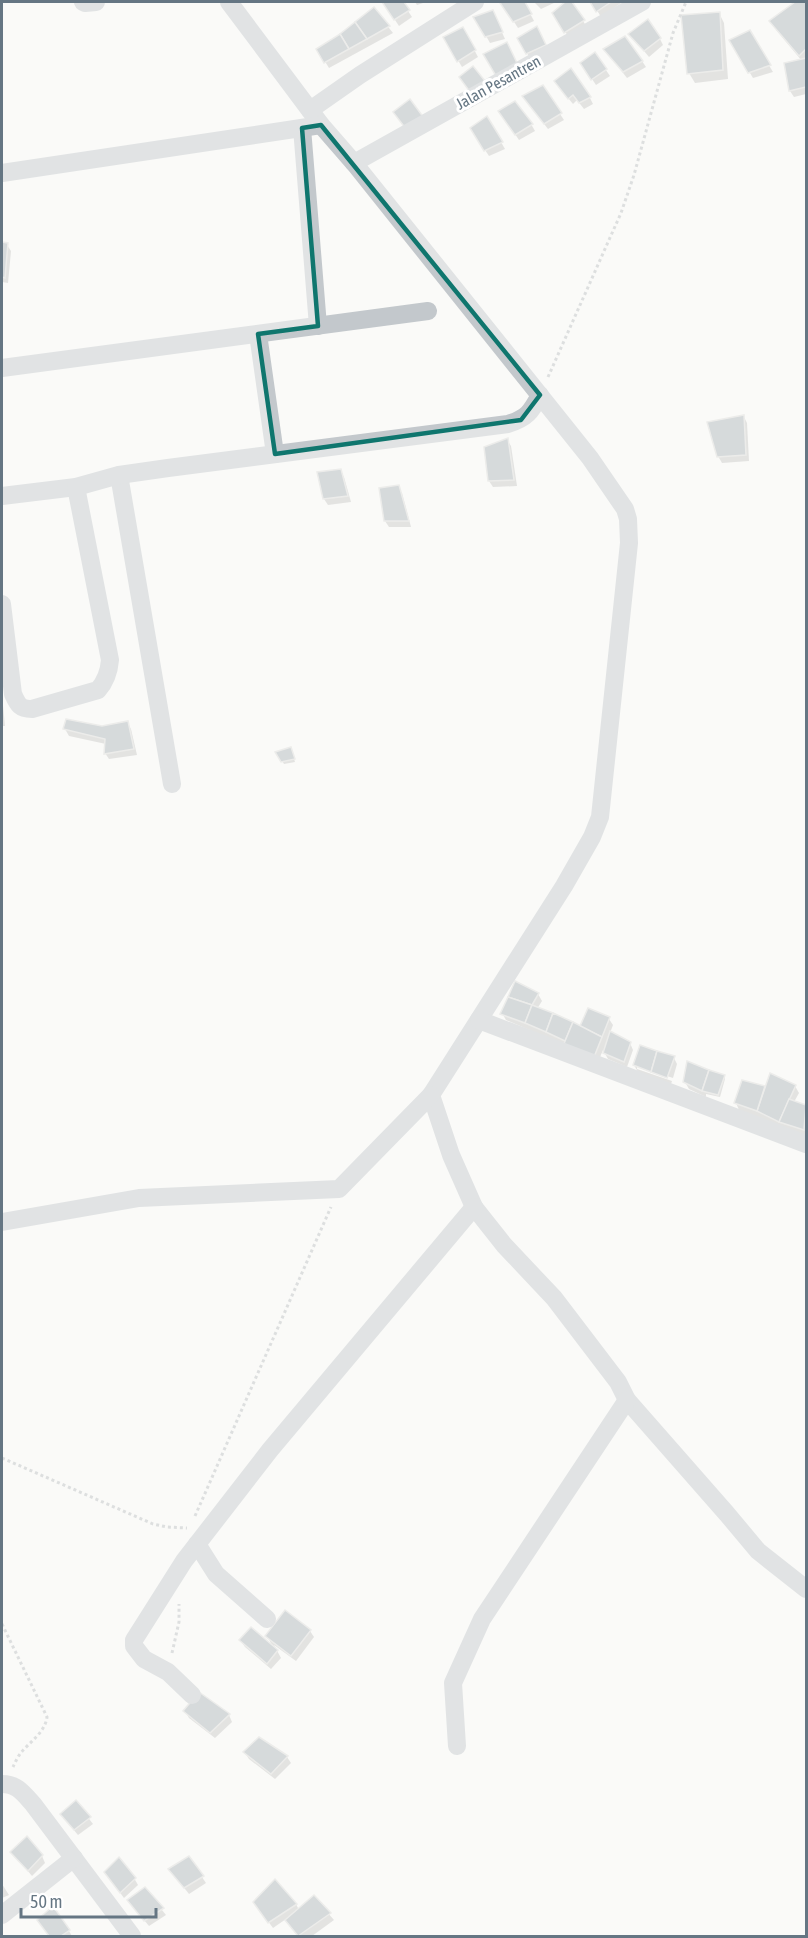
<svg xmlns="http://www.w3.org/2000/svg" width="808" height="1938" viewBox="0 0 808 1938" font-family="'Asap Condensed',sans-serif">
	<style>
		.shadow { fill: #0003 }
		.building { fill: #aab3b9; stroke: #dcdcda; stroke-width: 1.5 }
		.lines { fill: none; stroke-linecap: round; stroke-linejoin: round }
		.path { stroke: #bbbfc2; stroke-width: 3; stroke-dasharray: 3 3; stroke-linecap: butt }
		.minor { stroke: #c3c8cc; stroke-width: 18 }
		.marked { fill: none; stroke: #0f766e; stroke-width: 4.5; stroke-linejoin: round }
		.labels { text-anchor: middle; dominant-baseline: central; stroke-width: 6; stroke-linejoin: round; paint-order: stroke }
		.street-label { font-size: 16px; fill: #657683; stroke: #fff }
	</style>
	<rect width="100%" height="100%" fill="#fafaf8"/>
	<g class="shadow">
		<path d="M383,2h19l10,15 -13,9z"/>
		<path d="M415,2h11l-9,3z"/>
		<path d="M504,2h20l10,19 -16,7 -16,-25z"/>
		<path d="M534,2h22l-15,7z"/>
		<path d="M568,2h2l17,25 -18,11 -15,-25z"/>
		<path d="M592,2h29v1l-20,14z"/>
		<path d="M797,2h9v92l-12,3 -4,-6 -4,-27 16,-3 -25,-30 -6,-10z"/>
		<path d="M374,9l19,24 -64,35 -11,-18 22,-14z"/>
		<path d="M719,13l5,10 4,56 -33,4 -6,-10z"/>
		<path d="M476,18l20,1 9,20 -15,4z"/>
		<path d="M463,29l15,28 -16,10 -17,-29z"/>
		<path d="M749,32l24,40 -20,6 -22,-37z"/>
		<path d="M540,34l8,18 -17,8 -12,-21z"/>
		<path d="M630,34l30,5 3,6 -14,12z"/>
		<path d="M605,50l37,11 4,6 -19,11z"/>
		<path d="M595,54l15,22 -14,9 -10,-15z"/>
		<path d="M542,87l22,33 -16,9 -20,-26z"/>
		<path d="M560,88l30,10 3,6 -9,5 -7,-9 -4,4z"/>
		<path d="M487,118l18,31 -16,7 -14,-21z"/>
		<path d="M504,118l27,6 4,7 -16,9z"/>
		<path d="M2,244l5,1 4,6 -3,32 -6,-1z"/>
		<path d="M744,417l3,6 2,38 -27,2 -4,-7z"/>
		<path d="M507,440l4,6 6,40 -24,1 -4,-6z"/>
		<path d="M340,470l4,7 7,25 -23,3 -4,-6z"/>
		<path d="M398,487l4,6 9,34h-22l-4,-6z"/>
		<path d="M2,691v4l3,31h-3z"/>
		<path d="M127,723l4,6 6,26 -28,4 -4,-6 1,-9 -37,-8 -4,-7 37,-1z"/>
		<path d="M292,752l3,10 -11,2 -7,-11z"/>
		<path d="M538,994l4,7 -5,8 44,19 28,-9 4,6 -3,8 20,10 3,7 -6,17 -19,-8 -5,-9 -5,12 -34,-17 -58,-25 -4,-7z"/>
		<path d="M674,1058l3,6 -4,14 -36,-12v3l35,12 -1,3 -33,-12 -4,-7z"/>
		<path d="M724,1076l1,3 -5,18 -14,-3v3l-17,-8 -4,-7z"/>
		<path d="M743,1082l23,5 29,-1 4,7 -5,9 12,5v29l-67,-26 -3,-7z"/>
		<path d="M310,1631l4,6 -18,24 -22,-16 7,13 -10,11 -26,-22 -4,-6 32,6 -6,-11z"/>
		<path d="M200,1694l29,21 3,7 -17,16 -26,-20 -4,-7z"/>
		<path d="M259,1739l28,18 4,6 -16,16 -26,-20 -4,-6z"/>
		<path d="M76,1802l17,22 -15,11 -17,-20z"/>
		<path d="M12,1852l30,4 3,7 -13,13z"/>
		<path d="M189,1858l17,25 -17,11 -15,-19z"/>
		<path d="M134,1878l4,7 -14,13 -14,-19z"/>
		<path d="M2,1884l7,11 -7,3z"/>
		<path d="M145,1889l21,26 -17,11 -16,-19z"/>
		<path d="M314,1897l20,23 -22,16h-13l-13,-17 -13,9 -14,-19 37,-5 3,6z"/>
		<path d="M42,1927l27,4 3,5h-22z"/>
	</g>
	<g class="building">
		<path d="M382,2h22l6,8 -16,10z"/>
		<path d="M502,2h23l7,12 -19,8 -13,-19z"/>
		<path d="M565,2h7l13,18 -21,13 -12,-20z"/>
		<path d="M590,2h21l-15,10z"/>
		<path d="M795,2h11v47l-7,7 -30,-35z"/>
		<path d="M374,7l16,19 -23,13 -12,-17z"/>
		<path d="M493,10l10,22 -18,5 -12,-20z"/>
		<path d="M720,12l3,58 -36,4 -6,-59z"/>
		<path d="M648,19l13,19 -17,13 -16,-17z"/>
		<path d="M355,22l12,17 -18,10 -9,-15z"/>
		<path d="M537,26l9,19 -20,9 -9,-16z"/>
		<path d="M463,27l13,23 -19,12 -14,-25z"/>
		<path d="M750,30l21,35 -23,8 -19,-33z"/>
		<path d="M340,34l9,15 -25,14 -8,-14z"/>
		<path d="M625,36l18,25 -20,11 -20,-23z"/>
		<path d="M507,42l10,21 -21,13 -13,-22z"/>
		<path d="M595,52l12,17 -16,11 -11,-17z"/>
		<path d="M806,58v29l-17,4 -5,-28z"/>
		<path d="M473,66l12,15 -12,15 -14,-19z"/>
		<path d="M571,68l20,29 -12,6 -6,-8 -5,4 -14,-18z"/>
		<path d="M543,85l19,28 -18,11 -22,-28z"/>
		<path d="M410,99l14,19 -18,11 -13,-17z"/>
		<path d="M515,101l18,23 -18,11 -17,-24z"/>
		<path d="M487,116l16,26 -19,9 -14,-23z"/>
		<path d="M2,242l6,1 -3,35 -3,-1z"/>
		<path d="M744,415l2,40 -29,2 -10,-35z"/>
		<path d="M508,438l6,42 -26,1 -4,-34z"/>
		<path d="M341,469l7,27 -25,3 -6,-27z"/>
		<path d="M399,485l10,36h-25l-5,-33z"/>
		<path d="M66,719l36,7 26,-5 6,28 -30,5 1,-15 -42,-10z"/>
		<path d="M291,747l4,12 -14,3 -6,-10z"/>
		<path d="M515,981l24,12 -7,12 -24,-8z"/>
		<path d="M508,997l24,8 -7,18 -25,-9z"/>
		<path d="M532,1005l21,8 -7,19 -21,-9z"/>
		<path d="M588,1008l22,9 -8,20 -22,-11z"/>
		<path d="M553,1013l20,9 -8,19 -19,-9z"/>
		<path d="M573,1022l29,15 -8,20 -31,-11z"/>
		<path d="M610,1031l21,11 -7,20 -21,-9z"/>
		<path d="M640,1045l17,6 -6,21 -18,-7z"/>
		<path d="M657,1051l18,5 -8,22 -16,-6z"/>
		<path d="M687,1061l22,9 -7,21 -19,-9z"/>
		<path d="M709,1070l16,5 -7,20 -16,-4z"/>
		<path d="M770,1073l26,12 -17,37 -22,-11z"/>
		<path d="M742,1080l23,6 -8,25 -23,-8z"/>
		<path d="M789,1099l17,6 -2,25 -25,-8z"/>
		<path d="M285,1610l26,20 -20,26 -26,-20z"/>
		<path d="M251,1627l27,23 -11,14 -28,-24z"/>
		<path d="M199,1692l31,22 -20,19 -27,-22z"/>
		<path d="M259,1737l29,19 -17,18 -28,-22z"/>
		<path d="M76,1800l15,17 -17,13 -14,-16z"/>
		<path d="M27,1836l16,19 -15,16 -18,-19z"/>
		<path d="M189,1856l15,20 -20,12 -16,-19z"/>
		<path d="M119,1857l17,21 -16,15 -16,-21z"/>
		<path d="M275,1879l22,25 -29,19 -15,-21z"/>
		<path d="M145,1887l19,21 -20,13 -17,-21z"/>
		<path d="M314,1895l17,18 -33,23 -13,-16z"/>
		<path d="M53,1906l17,24 -9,6h-12l-12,-16z"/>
	</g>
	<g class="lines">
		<g class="path">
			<path d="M548,377l73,-164 13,-38 39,-142 13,-31"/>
			<path d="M2,1458l151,66 14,3 20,1"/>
			<path d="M195,1516l136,-309"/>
			<path d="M2,1624l45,93c-2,16 -18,25 -27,37 -3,4 -5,9 -7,13"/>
			<path d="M172,1653l7,-31v-18"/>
		</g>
		<g class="minor">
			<path d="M83,2l2,1 11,-1"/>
			<path d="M229,2l92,123 33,38 236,295 35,51 3,10 1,24 -29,274 -8,20 -28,49 -133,209 20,60 23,52 30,38 50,53 64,84 9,18 100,114 31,37 48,38"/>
			<path d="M310,110l50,-35 115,-73"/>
			<path d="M302,128l16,198"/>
			<path d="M354,163l288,-161"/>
			<path d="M2,173l319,-48"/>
			<path d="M258,334l17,120"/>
			<path d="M2,368l426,-57"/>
			<path d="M119,475l53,309"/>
			<path d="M2,496l74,-9 43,-12 49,-7 340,-44c19,-6 23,-12 32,-29"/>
			<path d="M2,604l11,90c5,11 7,15 19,15l66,-19c8,-9 11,-18 12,-30l-34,-173"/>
			<path d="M479,1020l327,124"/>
			<path d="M2,1222l137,-24 200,-9 92,-94"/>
			<path d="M197,1544l19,30 51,45"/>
			<path d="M192,1695l-24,-23 -24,-13 -10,-13v-6l50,-79 86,-111 204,-243"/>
			<path d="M457,1746l-4,-63 29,-64 145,-219"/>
			<path d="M2,1784c15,0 21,9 31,20l99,132"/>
			<path d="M2,1915l72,-57"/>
		</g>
	</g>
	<path d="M0 0H808V1938H0ZM321,125l219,270 -19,25 -246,34 -17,-120 60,-8 -16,-198z" fill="#fafaf8" fill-opacity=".55" fill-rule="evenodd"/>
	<path class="marked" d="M321,125l219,270 -19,25 -246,34 -17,-120 60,-8 -16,-198z"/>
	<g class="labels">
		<g class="street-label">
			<text transform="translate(498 82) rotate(-29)">Jalan Pesantren</text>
		</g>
	</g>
	<rect width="808" height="1938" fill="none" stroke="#657683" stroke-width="6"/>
	<path d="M21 1908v9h135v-9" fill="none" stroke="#657683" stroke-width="3"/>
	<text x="30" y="1908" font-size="18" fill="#657683" stroke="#ffffff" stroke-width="4.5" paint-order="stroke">50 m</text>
</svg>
